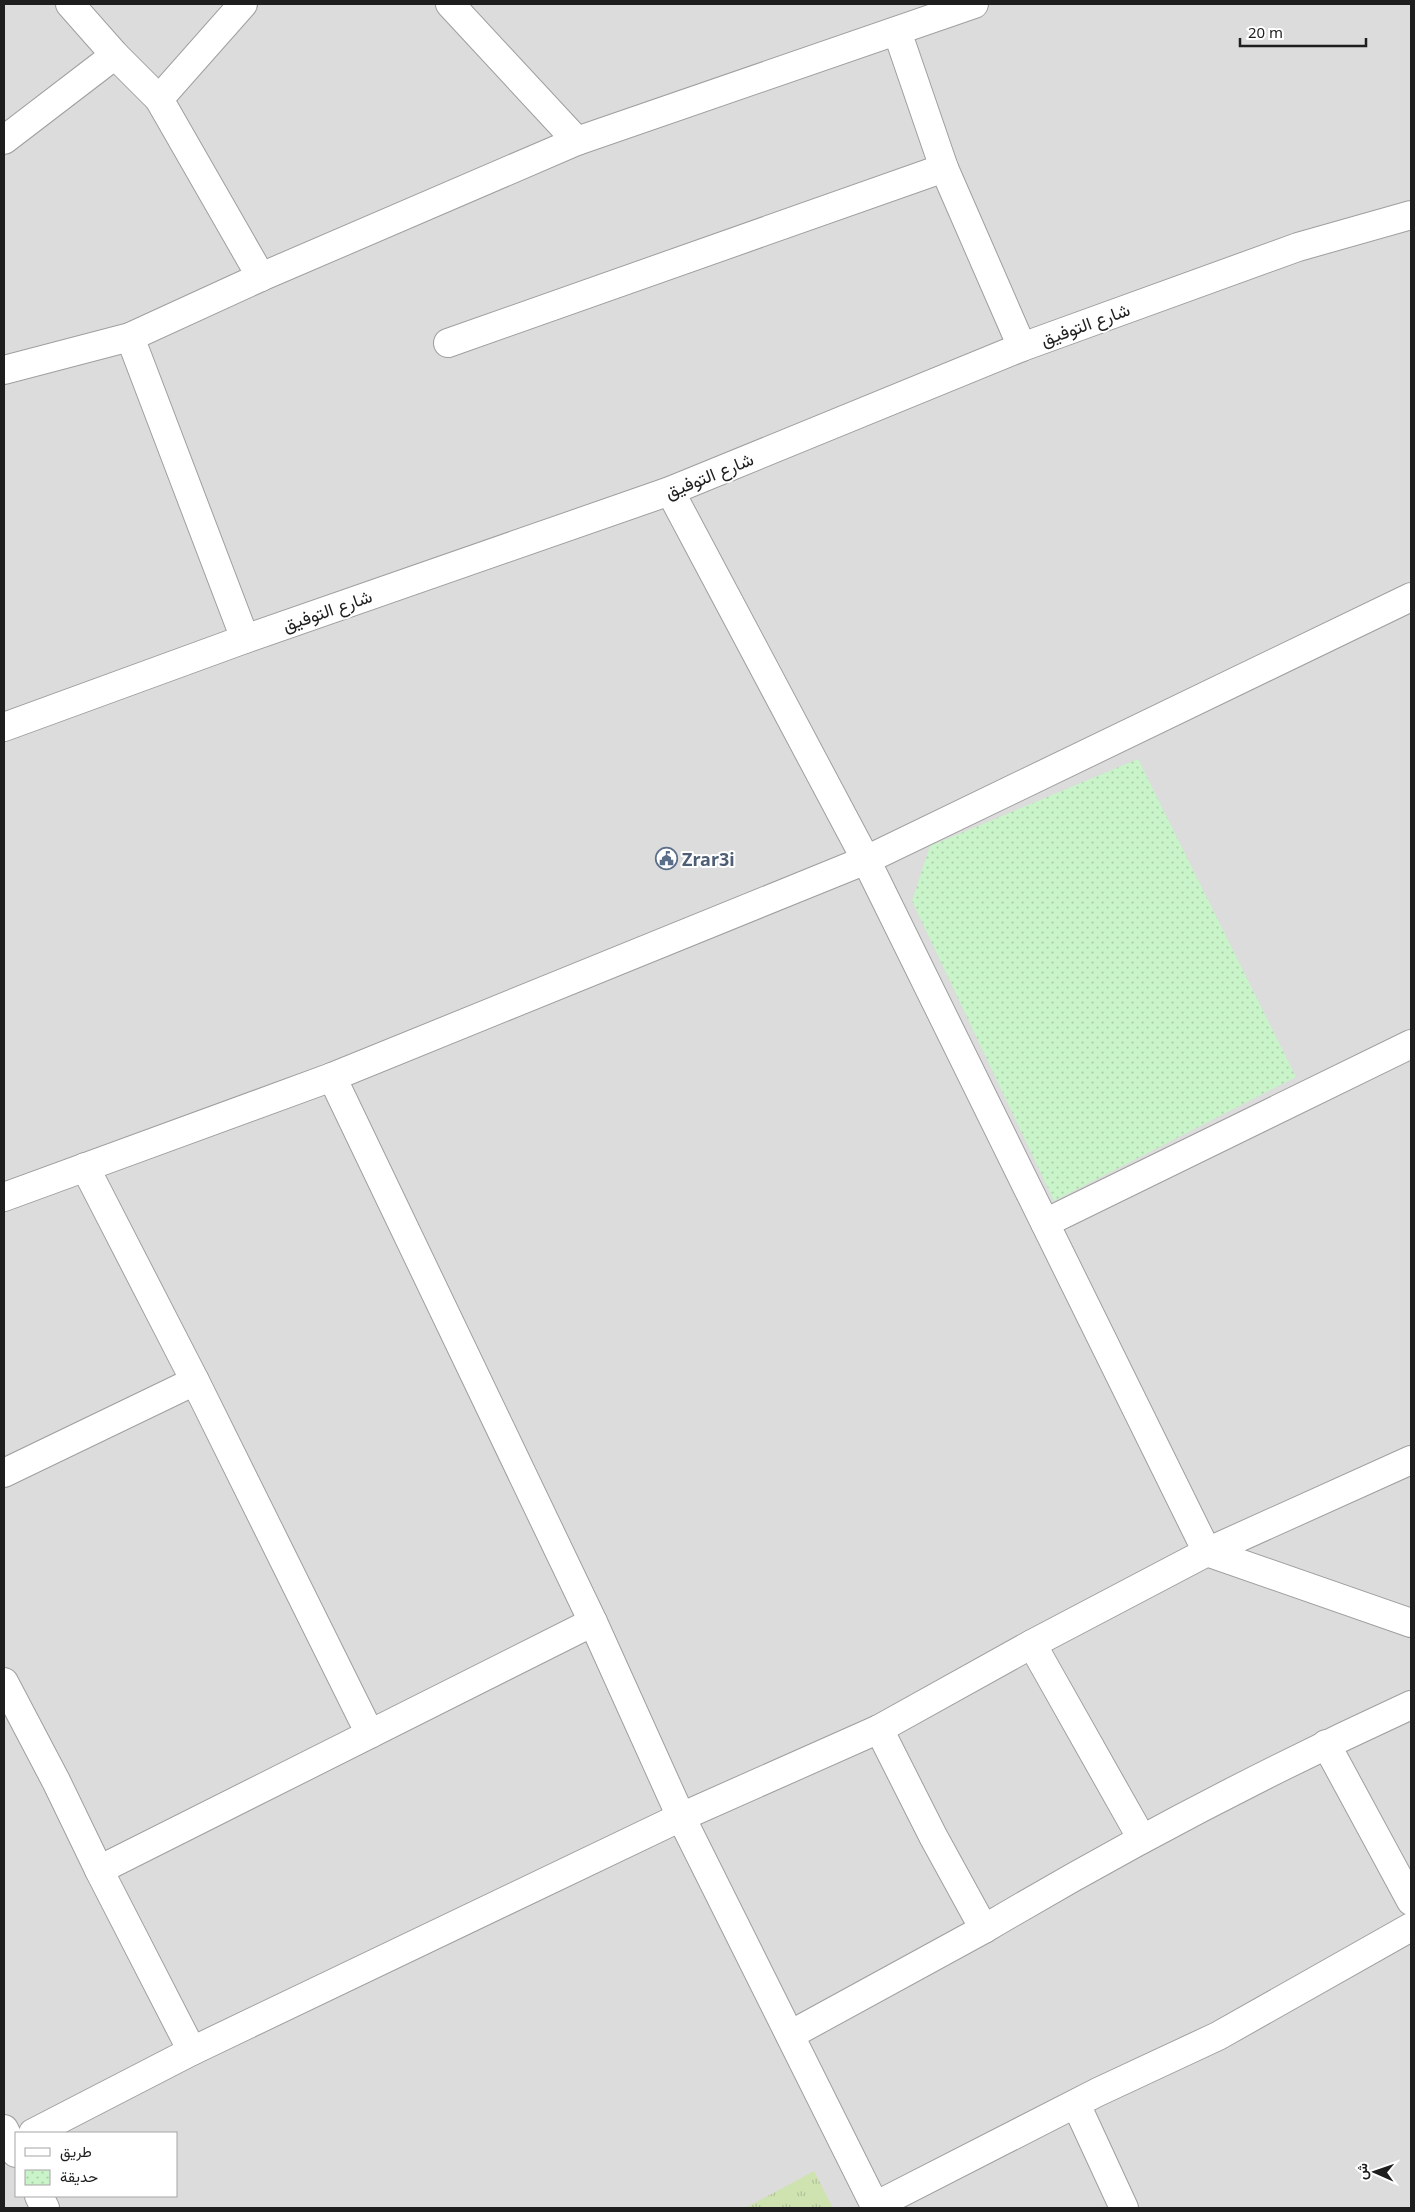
<svg xmlns="http://www.w3.org/2000/svg" width="1415" height="2212" viewBox="0 0 1415 2212" font-family="'Noto Sans',Vazirmatn,sans-serif">
	<style>
		.residential { fill: #dcdcdc; fill-rule: evenodd }
		.grass { fill: url(#grass-tufts) }
		.park { fill: url(#park-dots) }
		.lines { fill: none; stroke-linecap: round; stroke-linejoin: round }
		.minor-casing { stroke: #9f9f9f; stroke-width: 30 }
		.minor { stroke: #fff; stroke-width: 28 }
		.labels { text-anchor: middle; dominant-baseline: central; stroke-width: 4; stroke-linejoin: round; paint-order: stroke }
		.street-label { font-size: 18px; fill: #1e1e1e; stroke: #fff }
		.service-label { font-size: 18px; font-weight: bold; fill: #4e5e75; stroke: #fff; text-anchor: start }
	</style>
	<defs>
		<pattern id="grass-tufts" width="24" height="20" patternUnits="userSpaceOnUse" patternTransform="scale(1.25)"><rect width="24" height="20" fill="#cfe3b1"/><path d="M3 7l-1-3M5 7V3M7 7l1-3M15 17l-1-3M17 17v-4M19 17l1-3" fill="none" stroke="#b1c298"/></pattern>
		<pattern id="park-dots" width="8" height="8" patternUnits="userSpaceOnUse" patternTransform="scale(1.25)"><rect width="8" height="8" fill="#c9f3c8"/><path d="M2 2h.1M6 6h.1" fill="none" stroke="#acd0ab" stroke-width="1.8" stroke-linecap="round"/></pattern>
	</defs>
	<rect width="100%" height="100%" fill="#eeeae6"/>
	<path class="residential" d="M4,4h1407v2204h-1407zM16,2133h160v63h-160z"/>
	<path class="grass" d="M814,2171l19,37h-88z"/>
	<path class="park" d="M1138,759l158,318 -242,124 -142,-300 18,-55z"/>
	<g class="lines">
		<defs>
			<g id="minor">
				<path d="M70,4l45,51 44,44 102,178"/>
				<path d="M450,4l127,137"/>
				<path d="M897,31l47,137 78,179"/>
				<path d="M159,99l84,-95"/>
				<path d="M4,140l111,-85"/>
				<path d="M130,337l115,302"/>
				<path d="M448,343l496,-175"/>
				<path d="M4,370l126,-33 131,-60 316,-136 397,-137"/>
				<path d="M670,491l196,369 341,692 204,71"/>
				<path d="M4,727l241,-88 425,-148 352,-144 276,-100 113,-32"/>
				<path d="M332,1077l261,545 88,195 195,391"/>
				<path d="M85,1167l110,214 175,353"/>
				<path d="M4,1197l328,-120 534,-217 545,-263"/>
				<path d="M1045,1223l366,-179"/>
				<path d="M4,1473l191,-92"/>
				<path d="M1032,1644l110,195"/>
				<path d="M4,1682l52,99 43,89 93,181"/>
				<path d="M879,1729l54,107 51,93c138,-82 281,-157 427,-224"/>
				<path d="M1326,1744l85,157"/>
				<path d="M99,1870l494,-248"/>
				<path d="M790,2035l194,-106"/>
				<path d="M1076,2104l48,104"/>
				<path d="M4,2129l12,24"/>
				<path d="M33,2133l159,-82 489,-234 198,-88 153,-85 175,-92 204,-92"/>
				<path d="M39,2196l6,12"/>
				<path d="M875,2206l223,-114 120,-56 193,-109"/>
			</g>
		</defs>
		<use href="#minor" class="minor-casing"/>
		<use href="#minor" class="minor"/>
	</g>
	<defs>
		<symbol id="civic-ring" viewBox="-11 -11 22 22"><circle r="9.5" fill="#fff" stroke="#5c6f8a" stroke-width="1.5"/><path d="M-.6-6.5H3V-4.5H.6V-3L4-1V1h2V6H-6V1h2V-1L-.6-3ZM-1.2 2.5V6h2.4V2.5Z" fill="#5c6f8a"/></symbol>
	</defs>
	<g fill-rule="evenodd">
		<use href="#civic-ring" x="654" y="846" width="25" height="25"/>
	</g>
	<g class="labels">
		<g class="street-label">
			<text transform="translate(1085 324) rotate(-20)">شارع التوفيق</text>
			<text transform="translate(709 475) rotate(-22)">شارع التوفيق</text>
			<text transform="translate(327 610) rotate(-19)">شارع التوفيق</text>
		</g>
		<g class="service-label">
			<text x="682" y="859">Zrar3i</text>
		</g>
	</g>
	<rect width="1415" height="2212" fill="none" stroke="#1e1e1e" stroke-width="10"/>
	<rect x="15" y="2132" width="162" height="65" fill="#ffffff" stroke="#a5a5a5"/>
	<rect x="25" y="2148" width="25" height="8" fill="#ffffff" stroke="#a5a5a5"/>
	<text x="60" y="2157" font-size="15" fill="#1e1e1e">طريق</text>
	<rect x="25" y="2170" width="25" height="15" fill="url(#park-dots)" stroke="#a5a5a5"/>
	<text x="60" y="2182" font-size="15" fill="#1e1e1e">حديقة</text>
	<g transform="translate(1375 2172) rotate(272)" stroke="#ffffff" stroke-width="4" paint-order="stroke">
	<path d="M0-4L9 19L0 12L-9 19Z" fill="#1e1e1e"/>
	<text y="-8" font-size="14" font-weight="bold" text-anchor="middle" fill="#1e1e1e">ش</text>
	</g>
	<path d="M1240 38v8h126v-8" fill="none" stroke="#1e1e1e" stroke-width="2.5"/>
	<text x="1248" y="38" font-size="15" fill="#1e1e1e" stroke="#ffffff" stroke-width="4" paint-order="stroke">20 m</text>
</svg>
